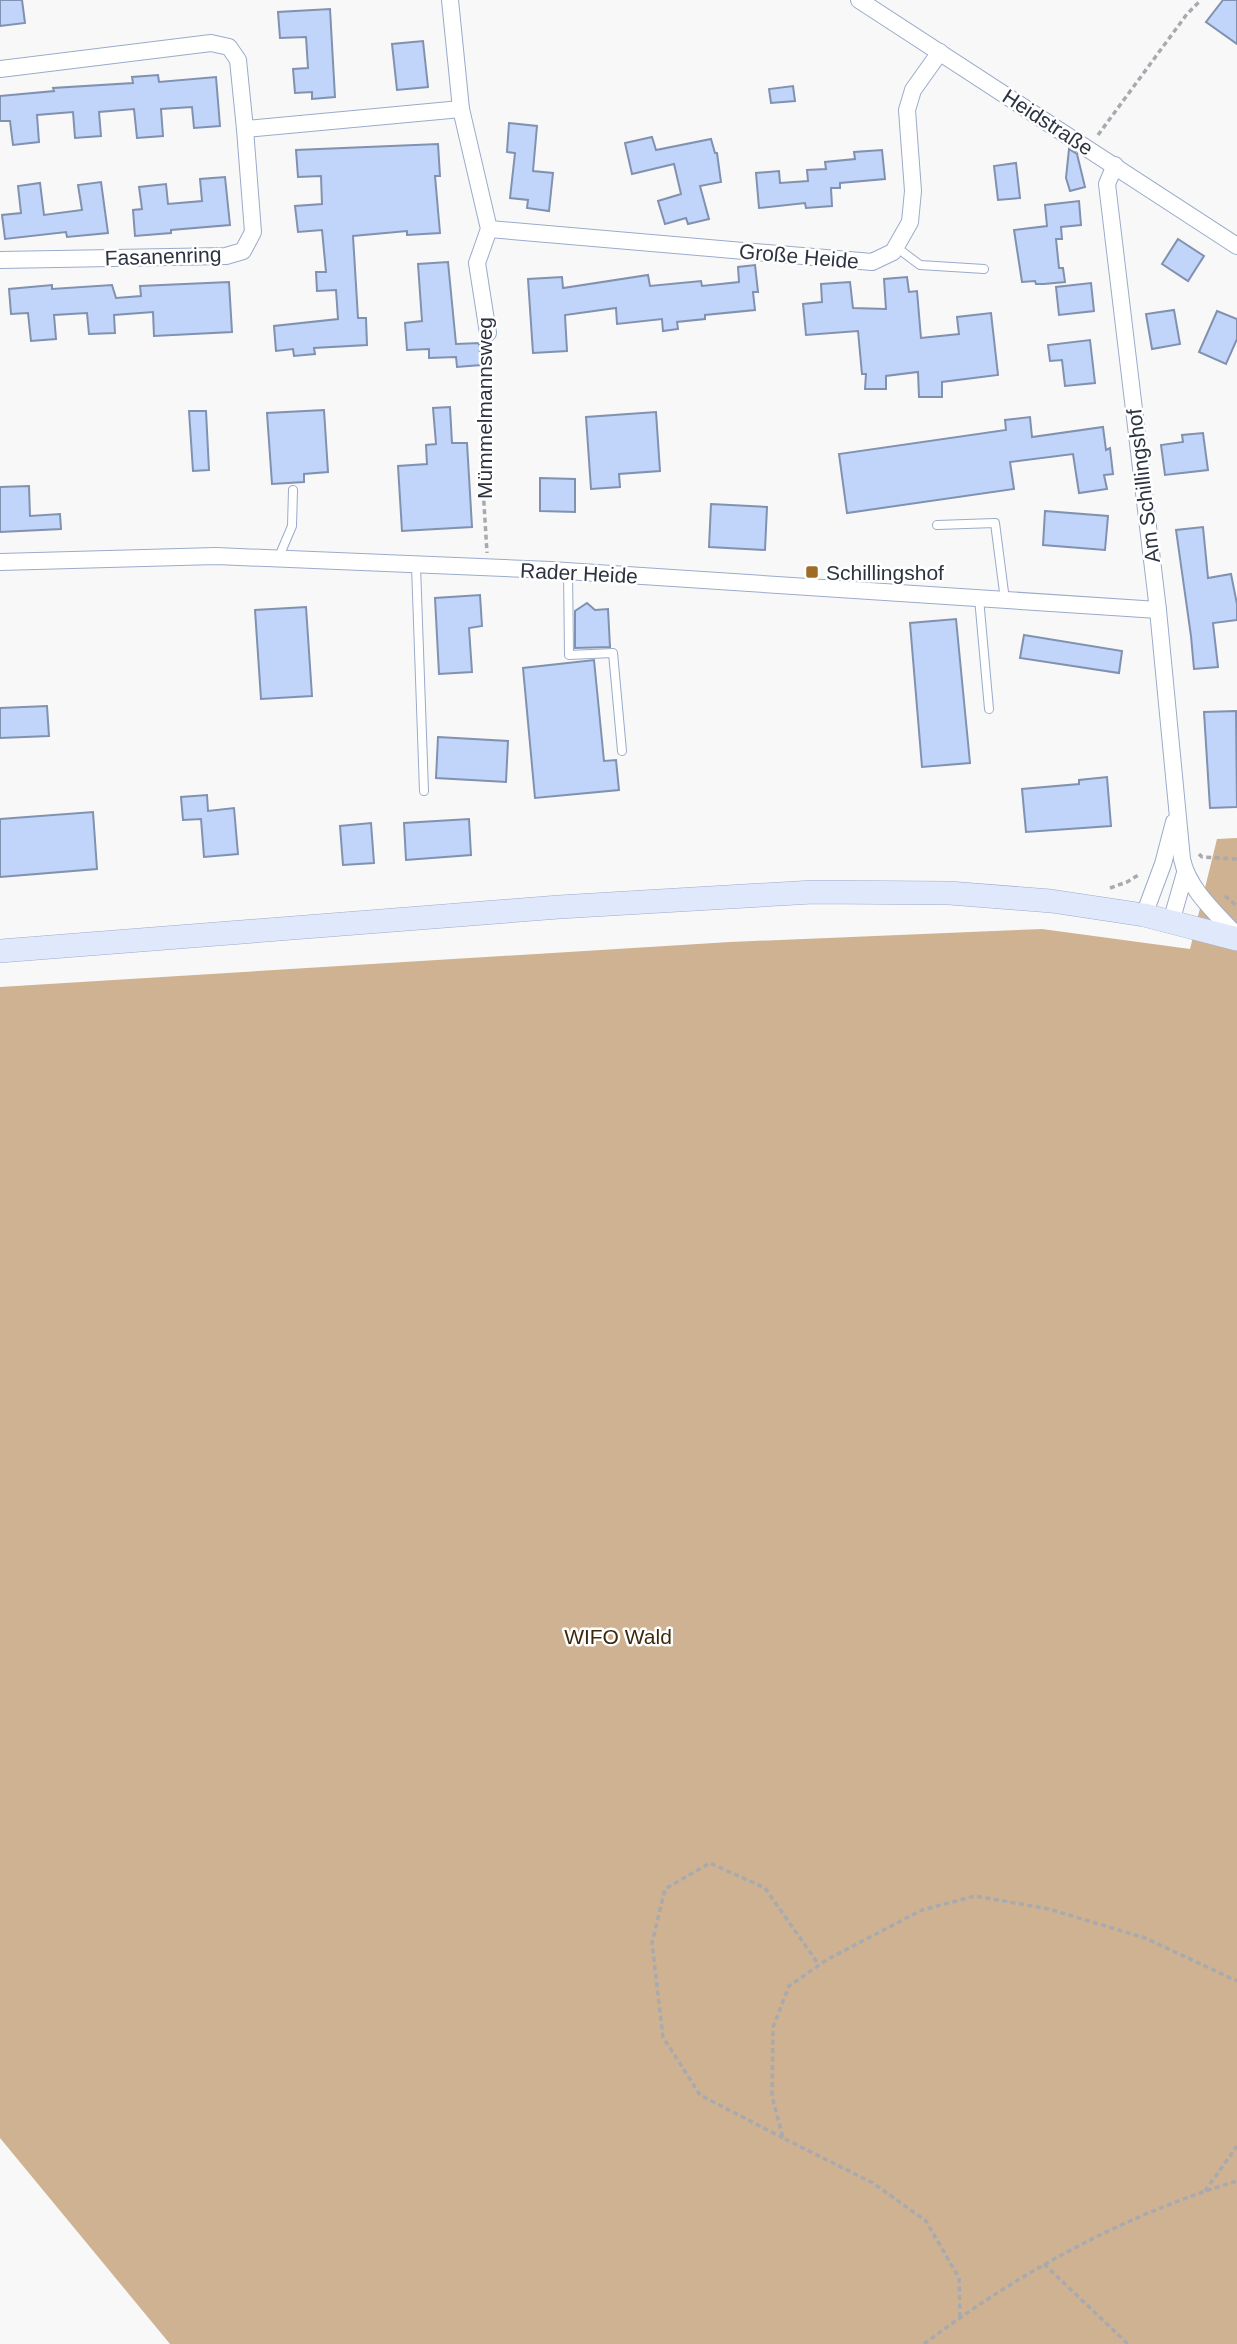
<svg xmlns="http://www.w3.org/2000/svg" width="1237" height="2344" viewBox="0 0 1237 2344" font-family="Arial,sans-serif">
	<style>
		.forest { fill: #cfb291 }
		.building { fill: #c1d4f9; stroke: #8191b0; stroke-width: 2 }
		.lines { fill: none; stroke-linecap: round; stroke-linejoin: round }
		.lane-casing { stroke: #9babcb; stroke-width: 10 }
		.street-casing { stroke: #9babcb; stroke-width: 18 }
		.secondary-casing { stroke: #9babcb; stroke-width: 24 }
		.path { stroke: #a8aaaf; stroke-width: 3.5; stroke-dasharray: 5 3.5; stroke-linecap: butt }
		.lane { stroke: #fff; stroke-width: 8 }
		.street { stroke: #fff; stroke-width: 16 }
		.secondary { stroke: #e0e9fc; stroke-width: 23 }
		.poi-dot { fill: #a06b24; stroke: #fff; stroke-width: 2.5 }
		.labels { text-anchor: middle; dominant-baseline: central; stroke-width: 5; stroke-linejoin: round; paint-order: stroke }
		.street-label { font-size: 21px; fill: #2d3340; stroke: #fff }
		.poi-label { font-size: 21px; fill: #2d3340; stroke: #fff; text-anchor: start }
		.park-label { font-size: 21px; fill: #3e280d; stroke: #fff }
	</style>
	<rect width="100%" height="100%" fill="#f8f8f8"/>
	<path class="forest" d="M1237,838v1506h-1067l-170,-206v-1151l730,-45 312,-13 148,20 27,-110z"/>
	<g class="building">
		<path d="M0,0h22l3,23 -25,3z"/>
		<path d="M1223,0h14v44l-31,-22z"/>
		<path d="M330,9l5,88 -23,2v-7l-17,1 -2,-24 15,-1 -2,-31 -26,1 -2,-26z"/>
		<path d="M423,41l5,46 -31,3 -5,-46z"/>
		<path d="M158,75l1,7 57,-5 4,49 -26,2 -2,-21 -31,2 2,27 -26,2 -3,-29 -35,3 2,24 -26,2 -2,-26 -36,3 2,27 -26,3 -3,-24h-10v-25l54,-5 -1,-3 80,-5 -1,-6z"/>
		<path d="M793,86l2,15 -24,2 -2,-14z"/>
		<path d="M509,123l28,3 -4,45 20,2 -4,38 -22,-3 1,-8 -18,-2 5,-45 -8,-1z"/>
		<path d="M652,137l4,13 55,-11 4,14h2l4,29 -21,4 9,33 -21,5 -2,-6 -21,6 -7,-23 23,-7 -7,-30 -42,10 -7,-31z"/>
		<path d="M438,144l2,32h-5l5,57 -33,2v-4l-54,5 5,82h8l1,27 -53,3 1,6 -21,2 -1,-7 -17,2 -2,-25 64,-7 -2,-29 -19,1 -1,-19h10l-4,-42 -24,2 -3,-26 27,-2 -1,-28 -23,1 -2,-27z"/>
		<path d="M1069,149l8,5 8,33 -15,4 -4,-13z"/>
		<path d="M882,150l3,29 -45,4v5h-9l1,18 -26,2 -1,-5 -46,5 -3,-35 23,-2 1,12 28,-2 -1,-11 19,-1 -1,-7 30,-3 -1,-7z"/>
		<path d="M1016,163l4,35 -22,2 -4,-34z"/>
		<path d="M225,177l5,48 -59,5v3l-36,3 -2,-26 9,-1 -3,-22 27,-3 2,20 34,-3 -2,-22z"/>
		<path d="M101,182l7,51 -41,4 -1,-5 -61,7 -3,-24 19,-2 -3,-27 22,-3 4,32 38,-5 -4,-25z"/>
		<path d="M1079,201l2,24 -20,2 1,12h-6l3,29h4l2,14 -21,2h-8l-1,-3 -13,1 -8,-52 33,-4 -2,-21z"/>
		<path d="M1178,239l26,17 -16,25 -26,-17z"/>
		<path d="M448,262l8,82 23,-1 2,22 -24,2 -1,-10 -27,1v-9l-22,1 -2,-27 17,-2 -4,-57z"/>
		<path d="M755,265l3,27h-5l2,18 -50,5v4l-28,3 1,7 -15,2 -1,-12 -45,5 -1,-16 -51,7 2,36 -34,2 -5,-74 34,-2 1,11 85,-13 2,11 51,-5 1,5 37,-4 -1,-15z"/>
		<path d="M907,277l2,15 8,-1 4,47 38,-4 -2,-17 34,-4 7,62 -56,7v15h-23l-1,-25 -32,4v13h-21l1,-15h-4l-4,-43 -52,4 -3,-31 19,-2 -1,-18 29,-2 3,26 33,1 -2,-30z"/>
		<path d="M229,282l3,50 -78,4 -1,-24 -39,3 1,18 -26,1 -2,-21 -33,2 2,24 -25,2 -3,-28 -17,1 -2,-25 43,-4v4l60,-4 4,13 25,-2 -1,-10z"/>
		<path d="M1091,283l3,28 -35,4 -3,-28z"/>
		<path d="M1174,310l6,34 -28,5 -6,-35z"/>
		<path d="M1217,311l20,8v20l-11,25 -27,-12z"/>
		<path d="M1090,340l5,43 -30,3 -3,-26 -12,1 -2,-16z"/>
		<path d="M450,407l2,36h15l5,84 -70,4 -4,-65 29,-2 -1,-19 10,-1 -3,-36z"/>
		<path d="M324,410l4,62 -24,2v8l-32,2 -5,-71z"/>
		<path d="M189,411h17l3,59 -16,1z"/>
		<path d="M656,412l4,59 -41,3 1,13 -29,2 -5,-72z"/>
		<path d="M1030,417l2,20 71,-10 3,23 4,-2 3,26 -9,1 3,14 -28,4 -6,-39 -63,8 4,27 -167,24 -8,-59 167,-24 -1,-10z"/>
		<path d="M1203,433l5,37 -43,5 -4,-30 22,-3 -1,-7z"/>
		<path d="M540,478l35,1v33l-35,-1z"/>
		<path d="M29,486l1,30 30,-2 1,15 -61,3v-45z"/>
		<path d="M711,504l56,3 -2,43 -56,-3z"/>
		<path d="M1045,511l63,5 -3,34 -62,-5z"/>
		<path d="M1203,527l5,51 23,-4 6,30v16l-24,3 5,44 -24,2 -3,-33 -15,-106z"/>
		<path d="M480,595l2,31 -13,2 3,44 -33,2 -4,-76z"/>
		<path d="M587,603l8,7 13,-1 2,38 -35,1v-37z"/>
		<path d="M306,607l6,89 -51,3 -6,-89z"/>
		<path d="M956,619l14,144 -48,4 -12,-144z"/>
		<path d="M1024,635l98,16 -3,22 -99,-15z"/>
		<path d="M594,660l10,101 12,-1 3,30 -84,8 -12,-130z"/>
		<path d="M47,706l2,30 -49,2v-30z"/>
		<path d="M1236,711l1,96 -27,1 -6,-96z"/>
		<path d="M438,737l70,4 -2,41 -70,-4z"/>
		<path d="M1107,777l4,49 -85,6 -4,-43 57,-5v-4z"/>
		<path d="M207,795l1,16 26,-3 4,46 -34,3 -3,-38 -18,1 -2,-23z"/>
		<path d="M93,812l4,57 -97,8v-58z"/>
		<path d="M469,819l2,36 -65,5 -2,-37z"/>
		<path d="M371,823l3,40 -31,2 -3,-39z"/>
	</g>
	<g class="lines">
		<defs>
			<g id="lane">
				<path d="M896,247l24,18 64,4"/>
				<path d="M937,525l58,-2 10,77"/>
				<path d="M278,559l14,-33 1,-36"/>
				<path d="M416,566l8,225"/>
				<path d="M568,571l1,84 44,-2 9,98"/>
				<path d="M979,598l10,111"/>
			</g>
			<g id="street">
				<path d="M450,0l11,109 28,120 -12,34 11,70"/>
				<path d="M859,0l378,246"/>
				<path d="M0,69l211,-26 18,4 9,13 7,69 216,-20"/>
				<path d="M1115,165l-8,19 51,426 24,249c6,30 35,55 55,77"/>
				<path d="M489,229l383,33 21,-10 17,-30 3,-31 -6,-81 6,-20 27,-38"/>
				<path d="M0,260l226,-4 17,-5 10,-19 -8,-103"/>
				<path d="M0,562l216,-6 335,14 607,40"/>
				<path d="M1144,915l19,-51 11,-42"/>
				<path d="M1171,922l14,-49"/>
			</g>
			<path id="secondary" d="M0,951l559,-44 254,-15 136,1 102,8 93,14 93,24"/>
		</defs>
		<use href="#lane" class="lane-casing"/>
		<use href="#street" class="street-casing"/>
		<use href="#secondary" class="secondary-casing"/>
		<g class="path">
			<path d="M1098,135l89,-121 14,-14"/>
			<path d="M487,348l-6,107 6,98"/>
			<path d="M1199,854l3,3 35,2"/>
			<path d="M1110,888l17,-6 13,-8"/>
			<path d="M1225,896l12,10"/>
			<path d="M783,2138l-83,-43 -37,-58 -11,-94 13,-54 45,-26 55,25 54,77"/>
			<path d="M1205,2191l32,-45"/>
			<path d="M1044,2264l84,80"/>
			<path d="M960,2317l-1,-39 -33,-57 -53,-38 -90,-45 -11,-42 1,-69 16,-41 39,-27 94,-49 53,-14 74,13 96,29 92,43"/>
			<path d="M924,2344c94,-71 200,-129 313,-163"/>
		</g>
		<use href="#lane" class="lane"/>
		<use href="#street" class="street"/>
		<use href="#secondary" class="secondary"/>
	</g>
	<rect class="poi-dot" x="805" y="565" width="14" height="14" rx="3.5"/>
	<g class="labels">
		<g class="street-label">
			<text transform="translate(1048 122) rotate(33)">Heidstraße</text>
			<text transform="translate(163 256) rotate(-2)">Fasanenring</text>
			<text transform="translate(799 256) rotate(5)">Große Heide</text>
			<text transform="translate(484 408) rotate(-90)">Mümmelmannsweg</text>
			<text transform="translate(1143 486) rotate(-97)">Am Schillingshof</text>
			<text transform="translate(579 573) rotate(3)">Rader Heide</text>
		</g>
		<g class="poi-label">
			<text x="826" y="572">Schillingshof</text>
		</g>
		<g class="park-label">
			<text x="618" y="1636">WIFO Wald</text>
		</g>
	</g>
</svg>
